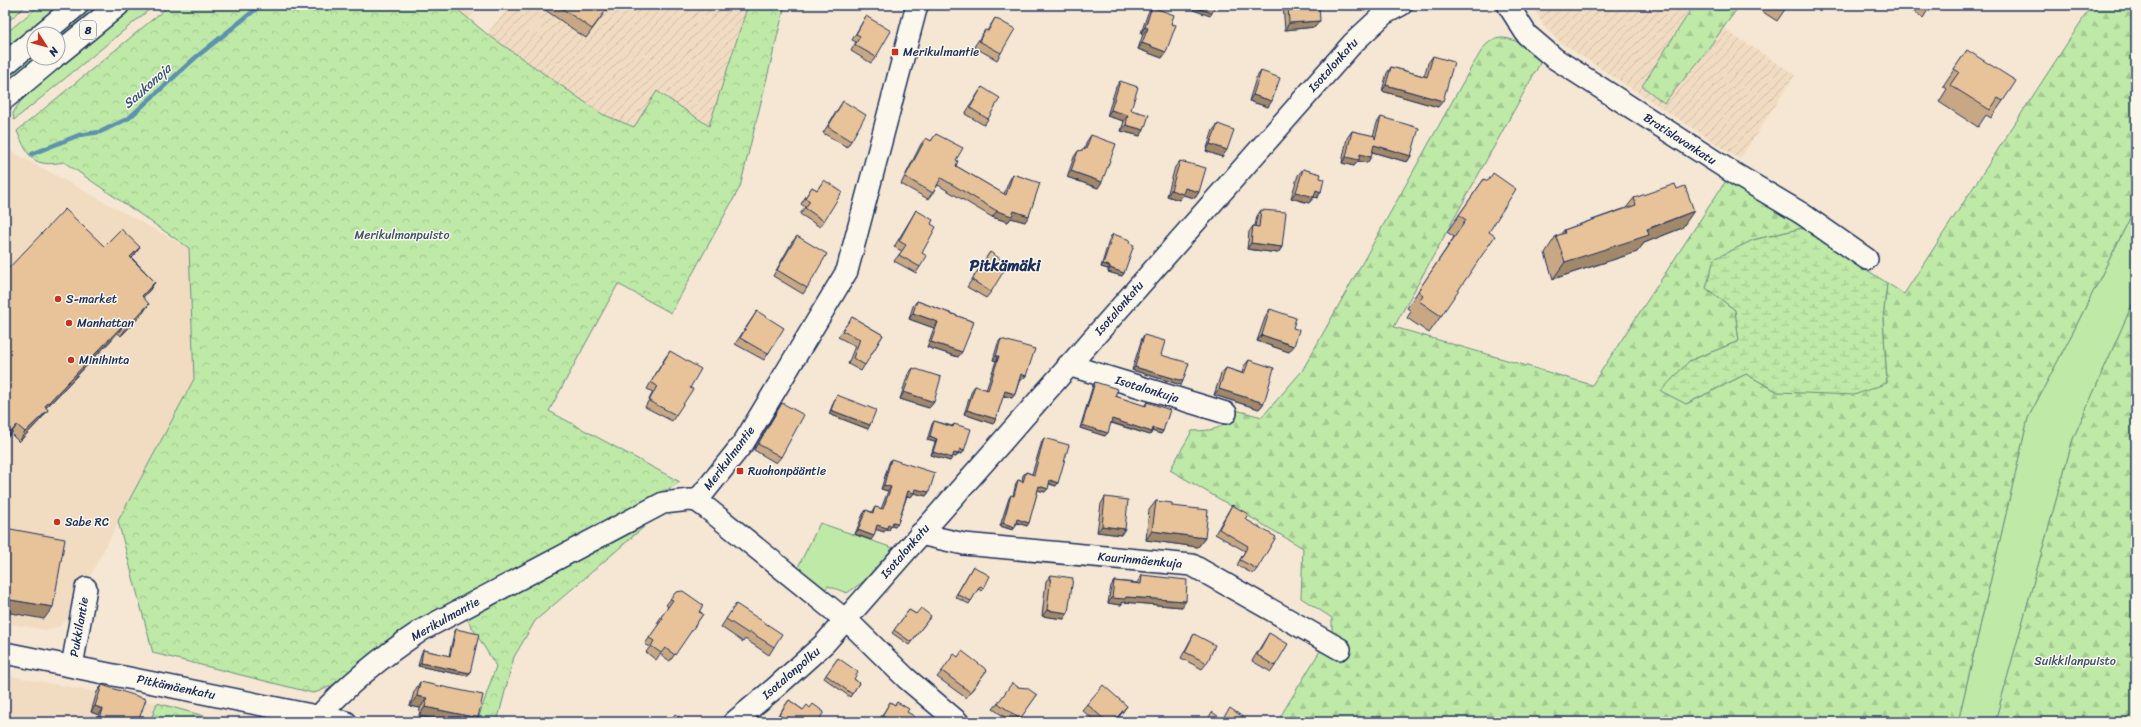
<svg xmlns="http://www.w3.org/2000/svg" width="2141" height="727" viewBox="0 0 2141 727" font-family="Sriracha,sans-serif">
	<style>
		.built { fill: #f1dcc2 }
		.industrial { fill: url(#industrial-furrows) }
		.green { fill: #bee9a6; stroke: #6c8c82 }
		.forest { fill: url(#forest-firs); stroke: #6c8c82 }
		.wetland { fill: url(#wetland-marsh); stroke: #6c8c82 }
		.park { fill: url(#park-crowns); stroke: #6c8c82 }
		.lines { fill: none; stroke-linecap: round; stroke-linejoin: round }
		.stream { stroke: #5b92ae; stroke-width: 4.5 }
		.minor-casing { stroke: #1b2f5e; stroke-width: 24 }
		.highway-casing { stroke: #1b2f5e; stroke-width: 25 }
		.minor { stroke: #fbf7ec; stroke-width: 21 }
		.highway { stroke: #fbf7ec; stroke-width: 22 }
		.wall { fill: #c8a884; stroke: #1b2f5e }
		.shaded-wall { fill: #a2886b; stroke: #1b2f5e }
		.building { fill: #e8c399; stroke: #1b2f5e }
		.poi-dot { fill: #c8321e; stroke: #fbf7ec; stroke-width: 1.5 }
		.labels { text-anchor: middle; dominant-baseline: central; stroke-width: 3; stroke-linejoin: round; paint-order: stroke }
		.shield { fill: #fbf7ec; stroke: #5e6b89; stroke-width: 1 }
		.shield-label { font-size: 11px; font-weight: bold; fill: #1b2f5e }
		.poi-label { font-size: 12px; fill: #1b2f5e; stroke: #fbf7ec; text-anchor: start }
		.street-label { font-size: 12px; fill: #1b2f5e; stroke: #fbf7ec }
		.park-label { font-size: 12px; fill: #3c546c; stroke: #fbf7ec }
		.water-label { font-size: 13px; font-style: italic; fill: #36587f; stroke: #fbf7ec }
		.district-label { font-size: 16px; font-weight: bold; fill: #1b2f5e; stroke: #fbf7ec }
	</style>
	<defs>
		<pattern id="industrial-furrows" width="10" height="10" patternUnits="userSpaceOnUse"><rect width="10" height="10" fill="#f1dcc2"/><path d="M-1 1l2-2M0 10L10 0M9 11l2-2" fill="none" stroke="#cebda9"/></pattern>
		<pattern id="forest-firs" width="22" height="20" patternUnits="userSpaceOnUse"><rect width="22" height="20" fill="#bee9a6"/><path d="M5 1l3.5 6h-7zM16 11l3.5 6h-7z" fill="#a3c891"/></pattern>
		<pattern id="wetland-marsh" width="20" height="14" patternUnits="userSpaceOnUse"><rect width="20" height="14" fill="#bee9a6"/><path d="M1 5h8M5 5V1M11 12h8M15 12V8" fill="none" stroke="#a3c891"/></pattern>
		<pattern id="park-crowns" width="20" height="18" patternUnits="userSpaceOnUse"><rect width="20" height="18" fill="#bee9a6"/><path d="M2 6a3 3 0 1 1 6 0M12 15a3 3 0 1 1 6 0" fill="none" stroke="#a3c891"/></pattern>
	</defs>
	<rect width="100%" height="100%" fill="#f5e7d3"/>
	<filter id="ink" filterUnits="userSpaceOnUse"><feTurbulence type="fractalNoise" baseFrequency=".025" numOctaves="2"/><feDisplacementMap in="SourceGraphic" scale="8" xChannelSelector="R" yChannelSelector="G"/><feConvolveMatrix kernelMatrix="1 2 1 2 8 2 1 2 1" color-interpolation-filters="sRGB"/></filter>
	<g filter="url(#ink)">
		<g class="built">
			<path d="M452,5h29l-13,15z"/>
			<path d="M11,151l178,97 5,131 -126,239 -8,8 -14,4 -41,-7v-467z"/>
			<path d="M5,675l152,28 -7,19h-145z"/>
		</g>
		<g class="industrial">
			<path d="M510,5h238l-38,121 -53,-34 -23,35 -32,-13 -115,-80z"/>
			<path d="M1532,5h155l108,70 -55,84 -180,-117 -16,-15z"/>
		</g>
		<g class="green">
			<path d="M5,5h22l-22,19z"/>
			<path d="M40,5h22l-57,47v-18z"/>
			<path d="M89,5h15l-46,38v-9h-4z"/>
			<path d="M133,5h22l-141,115 -1,-7 7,-11 28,-27z"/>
			<path d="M34,51v7h6l-35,30v-13z"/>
			<path d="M2136,206v90l-63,143 -78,283h-37l70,-304 46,-88z"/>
			<path d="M820,523l73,25 -30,34 -16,11 -19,-7 -2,3 -28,-22z"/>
		</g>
		<g class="forest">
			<path d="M1694,5h46l-41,56 -35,42 -22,-17z"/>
			<path d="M2092,5h44v201l-62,124 -46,88 -70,304h-681l55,-91v-13l-31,-20 2,-50 -133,-78 22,-39c22,-1 32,0 40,-22l30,8 40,-46 170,-305c5,-7 9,-16 14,-21 18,-18 42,3 57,13l-149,269 198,58 135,-206 76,49 -50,12 -47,48 29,22 4,31 -50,20 -3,43 60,-30 32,18 109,-9 -4,-64 4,-36 17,11z"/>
			<path d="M2136,296v426h-141l78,-283z"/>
		</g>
		<path class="wetland" d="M1803,228l84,55 -4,36 4,64 -33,12 -76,-3 -32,-18 -60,30 -25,-13 28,-30 50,-20 -4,-31 -29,-22 8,-29 39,-19z"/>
		<g class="park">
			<path d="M170,5h282l35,29 115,80 32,13 23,-36 52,35 39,-121h37l-45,182 -69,126 -53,-29 -69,127 131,71 -28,17 -255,134c-24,16 -58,55 -84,60l-160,-40 -35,-132 76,-142 -5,-131 -125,-86c-31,6 -35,-4 -47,-31z"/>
			<path d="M645,526l-110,95 -21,36 -17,65h-20l19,-56 -29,-47z"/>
			<path d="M157,703l69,19h-76z"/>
		</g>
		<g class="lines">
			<path class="stream" d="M32,154l47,-19 21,-3 29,-14 66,-60 66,-53"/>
			<defs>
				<g id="minor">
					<path d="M1508,5l19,30 27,23 181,116 66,39 66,46"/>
					<path d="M1068,365l158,48"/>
					<path d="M697,501l47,-59 103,-171 70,-266"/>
					<path d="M920,534l44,10 228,21 148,84"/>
					<path d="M5,653l341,69"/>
					<path d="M72,666l14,-78"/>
					<path d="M316,722l2,-5c31,-34 66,-62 104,-87l241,-127 27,-3 7,1 11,8 146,118 52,51 52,44"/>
					<path d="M734,722l41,-34 50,-45 528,-600 31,-29 17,-9"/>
				</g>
				<g id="highway">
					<path d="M42,34l35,-29"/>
					<path d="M58,54l60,-49"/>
					<path d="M5,64l29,-24"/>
					<path d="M5,98l48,-40"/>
				</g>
			</defs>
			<use href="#minor" class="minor-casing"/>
			<use href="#highway" class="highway-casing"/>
			<use href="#minor" class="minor"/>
			<use href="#highway" class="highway"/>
		</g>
		<g class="wall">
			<path d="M538,5h72l-24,33z"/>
			<path d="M620,5h18l-4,6z"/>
			<path d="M1020,5h7l-2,3z"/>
			<path d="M1283,5h36l-4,22 -30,3z"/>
			<path d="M1752,5h36l-11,16z"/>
			<path d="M1904,5h27l-8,13z"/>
			<path d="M1932,5h6l-2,3z"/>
			<path d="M1152,7l19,17 -5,28 -4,6 -24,-9 5,-15 -2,-1 7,-20z"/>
			<path d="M866,16l10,41 -5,6 -20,-12 5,-9 -4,-2z"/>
			<path d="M995,18l6,35 -4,7 -23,-13 11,-17 2,1z"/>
			<path d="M1967,50l36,51 -12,17 -5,-3 -8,12 -39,-25 8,-13 -4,-3z"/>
			<path d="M1433,56l5,51 -56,-16 5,-18 4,-6 33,9 4,-13z"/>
			<path d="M1261,71l7,36 -19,-6 7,-23z"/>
			<path d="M1120,81l11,29 13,20 -4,6 -19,-5 3,-10 -17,-5 9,-29z"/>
			<path d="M982,87l6,32 -4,6 -19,-11z"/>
			<path d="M843,101l8,40 -4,6 -24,-14z"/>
			<path d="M1381,117l30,39 -4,6 -35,-10 -1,5 -4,6 -9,-2 -4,5 -12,-3 5,-25 5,-7 21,5 4,-13z"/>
			<path d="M1218,124l4,33 -16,-6 7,-21z"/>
			<path d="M936,134l20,26v6l48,28 5,-13 4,-7 12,48 -14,-4 -3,4 -16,-5 -54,-32 -10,14 -27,-15 20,-40 5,-6 5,3z"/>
			<path d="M1091,135l7,53 -31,-11 7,-20 4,-6 6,-1 3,-9z"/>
			<path d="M1180,161l19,31 -4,6 -12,-3 -4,5 -12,-4 8,-29z"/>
			<path d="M1303,169l17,9 1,14 -4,6 -3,-1 -5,6 -18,-5 7,-23z"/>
			<path d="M1484,179l5,53 -48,84 -12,17 -22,-15 4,-7 -4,-3 47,-71 -7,-5z"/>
			<path d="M824,180v41l-4,6 -20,-13 5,-7 -4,-3 11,-17 5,3z"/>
			<path d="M1677,189l5,39 -38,15 -7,9 -84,27 -8,-26 11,-17 4,-1 4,-5 62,-22 8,-10z"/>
			<path d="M916,210l15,14 -9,29 -2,14 -4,6 -22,-12 8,-10 -8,-4 18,-30z"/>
			<path d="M1261,210l21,37 -4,6 -31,-4 2,-17 4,-6h2l2,-10z"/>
			<path d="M1113,234l16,9 -5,30 -2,3 -14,-4v-3l-7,-2 9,-30z"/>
			<path d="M797,236l10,52 -4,6 -30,-18 19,-34z"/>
			<path d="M104,246l36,1 -8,11 23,24 -6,9 -6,6v16l-22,23 -3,-3 -72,75 2,2 -7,9 -22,23 -8,-8 -6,6v-168z"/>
			<path d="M990,252l1,40 -5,6 -19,-11z"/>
			<path d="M917,301l57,21 -16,35 -31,-10 7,-19 -25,-9 4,-13z"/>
			<path d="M1270,309l23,19 -4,24 -32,-11 9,-26z"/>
			<path d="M757,311l11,43 -4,6 -29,-16z"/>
			<path d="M852,317l31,18 -22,36 -13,-7 7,-18 -17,-9z"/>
			<path d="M1144,335l17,20 20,30 -49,-15 10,-32z"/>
			<path d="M1001,339l25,37 -4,4 -2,-1 -5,15 -3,4 -9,-2 -7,23 -3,5 -29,-10 8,-24 3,-4 11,4 10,-29 -3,-1 5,-17z"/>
			<path d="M670,351l20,37 -14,27 -4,6 -27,-14 8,-15 -6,-3 18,-31z"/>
			<path d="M1249,360l15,43 -5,6 -45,-14 7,-21 5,-6 16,5 2,-7z"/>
			<path d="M913,368l21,34 -5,6 -29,-9 8,-25z"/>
			<path d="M1095,382l20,14 29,10 3,-4 16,29 -2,3 -9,-3 -2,4 -39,-12 -6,13 -25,-8 13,-43z"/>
			<path d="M837,395l31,34 -39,-15 6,-16z"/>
			<path d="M782,403l-1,54 -5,6 -22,-13 24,-41z"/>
			<path d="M934,421l18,5 2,-2 8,30 -3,-1 -3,4 -4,-1 -2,5 -19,-6 4,-13 -8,-2 5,-16z"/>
			<path d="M1044,438l12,48 -7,-2 -4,8 -7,-2 -11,36 -10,-3 -2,4 -2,3 -13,-4 9,-28 2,-3 2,1 3,-13 2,-3 4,1 1,-6 3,-3 6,2 10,-33z"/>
			<path d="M891,459l38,33 -3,4 -12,-3 -3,4 -4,-1 -9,27 -3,4 -4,-1 -2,4 -3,-1 -2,3 -8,-3 -5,11 -16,-6 8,-20 3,-4 6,2 3,-5 6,2 7,-18 -7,-2 8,-26z"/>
			<path d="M1105,497l16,38 -24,-3 4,-28z"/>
			<path d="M1156,501l16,5 33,32 -7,9 -52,-7 3,-30z"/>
			<path d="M1232,505l13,14 12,50 -4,5 -16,-9 8,-14 -30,-17z"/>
			<path d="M973,566l11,22 -2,3 -4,-2 -9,15 -14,-7z"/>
			<path d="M1051,575l13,44 -22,-3 4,-35z"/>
			<path d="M1142,575l40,32 -59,-5 -2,3 -13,-2 3,-17 3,-5 24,2v-2z"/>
			<path d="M676,592l27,22 -33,47 -10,-7 -4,6 -10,-8 4,-5 -5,-3 14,-20 -2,-1 11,-16 -2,-2z"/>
			<path d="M736,604l38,43 -5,8 -24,-16 -2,3 -22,-15z"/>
			<path d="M909,610l7,4 15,2 -22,29 -17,-12z"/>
			<path d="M456,629l14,44 -2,3 -50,-10 3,-12 2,-4 26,6 5,-23z"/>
			<path d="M1269,633l6,33 -4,6 -19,-11z"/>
			<path d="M1194,634l13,29 -5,6 -21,-11 9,-17z"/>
			<path d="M958,657l29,13 -21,28 -29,-21 5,-6z"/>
			<path d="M838,658l16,21 5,4 -9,14 -26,-19z"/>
			<path d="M420,682l55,40h-27l-29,-6 1,-8 -10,-2 4,-14z"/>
			<path d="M102,685l36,37h-41l2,-7 -8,-3 6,-20z"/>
			<path d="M1018,687l19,8 -20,27h-5l-19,-13 5,-6z"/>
			<path d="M789,700l14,10 17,8 5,4h-49l-2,-1z"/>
			<path d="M890,702l5,3 2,-3 14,20h-26l-5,-3z"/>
			<path d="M1087,704l35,9 -8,9h-18l-14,-12z"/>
		</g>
		<g class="shaded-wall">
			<path d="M1195,7l17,6 -2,3 -17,-6z"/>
			<path d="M1320,21l-5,6 -30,3 4,-7z"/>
			<path d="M1145,27l3,1 -5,6 -2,-1z"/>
			<path d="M1142,43l24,9 -4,6 -24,-9z"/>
			<path d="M1386,85l57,16 -5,6 -56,-16z"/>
			<path d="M1253,95l19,6 -4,6 -19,-6z"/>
			<path d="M1111,110l17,5 -4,6 -17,-5z"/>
			<path d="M1126,125l18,5 -4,6 -19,-5z"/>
			<path d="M1210,144l17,6 -5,7 -16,-6z"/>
			<path d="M1374,145l37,11 -4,6 -38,-11z"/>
			<path d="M1360,154l11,3 -4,6 -9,-2 -4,5 -12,-3 4,-6z"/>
			<path d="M1071,171l31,11 -4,6 -31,-11z"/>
			<path d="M1185,188l14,4 -4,6 -12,-3 -4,5 -12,-4 4,-6z"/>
			<path d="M1316,190l5,2 -4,6 -3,-1 -5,6 -18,-5 5,-6z"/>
			<path d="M997,211h17l15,5 -4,6 -14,-4 -3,4 -16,-5z"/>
			<path d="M1694,211l-12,17 -38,15 -7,9 -84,27 12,-17z"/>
			<path d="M1251,243l31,4 -4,6 -31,-4z"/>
			<path d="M140,247l-6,9 -10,10 6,-9z"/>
			<path d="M1103,264l7,2 -2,3 -7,-2z"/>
			<path d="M1110,268l14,5 -2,3 -14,-4z"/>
			<path d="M155,282l-6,9 -14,15 7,-10z"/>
			<path d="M149,304l-6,9 -22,23 6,-9z"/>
			<path d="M913,313l25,9 -4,6 -25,-9z"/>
			<path d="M124,324l-6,9 -80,83 7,-10z"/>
			<path d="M1262,335l32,11 -5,6 -32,-11z"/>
			<path d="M931,342l31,10 -4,5 -31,-10z"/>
			<path d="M996,356h3l-3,5 -3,-1z"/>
			<path d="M1135,367l48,14 -2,4 -49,-15z"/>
			<path d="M1021,374l5,2 -4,4 -4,-1z"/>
			<path d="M1219,389l45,14 -5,6 -45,-14z"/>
			<path d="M1005,391l10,3 -3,4 -10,-3z"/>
			<path d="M904,392l30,10 -5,6 -29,-9z"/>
			<path d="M48,410l-7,9 -22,23 6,-10z"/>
			<path d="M831,410l39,15 -2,4 -39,-15z"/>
			<path d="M967,410l29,9 -3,5 -29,-10z"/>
			<path d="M1112,419l40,13 -2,3 -40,-13z"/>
			<path d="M17,425l-6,9 -6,6 6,-8z"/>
			<path d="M1082,425l26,8 -3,3 -25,-8z"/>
			<path d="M1153,428l10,3 -2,3 -10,-3z"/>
			<path d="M930,436l7,3 -2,3 -8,-2z"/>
			<path d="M960,449l4,2 -2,3 -5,-1z"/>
			<path d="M933,452l19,6 -2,3 -19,-6z"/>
			<path d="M954,453l4,1 -2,3 -5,-1z"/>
			<path d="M1050,480l8,3 -2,3 -8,-3z"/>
			<path d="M884,485l7,2 -3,4 -7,-2z"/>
			<path d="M1039,486l9,3 -3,3 -8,-2z"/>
			<path d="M915,489l14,3 -3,4 -12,-3 -3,4 -5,-1 2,-5z"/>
			<path d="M1017,519l12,4 -2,3 -12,-4z"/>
			<path d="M893,522l5,1 -3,4 -4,-1 -2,4 -3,-1 -2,3 -10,-3 3,-4h11z"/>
			<path d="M1003,523l12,4 -2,3 -13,-4z"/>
			<path d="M1102,526l23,3 -4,6 -24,-3z"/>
			<path d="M858,530l16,6 -3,4 -16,-6z"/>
			<path d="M1152,531l53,7 -7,9 -52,-7z"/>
			<path d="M1126,597l60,4 -4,6 -59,-5 -2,3 -13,-2 4,-5z"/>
			<path d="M5,599l48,8 -9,12 -39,-7z"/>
			<path d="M1047,610l21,3 -4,6 -22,-3z"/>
			<path d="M421,663l49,10 -2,3 -50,-10z"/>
			<path d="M417,696l10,2 -7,10 -10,-2z"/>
			<path d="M95,706l8,3 -4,6 -8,-3z"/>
			<path d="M1127,706l-5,7 -8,9h-1z"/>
			<path d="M425,707l53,11 -3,4h-27l-29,-6z"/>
		</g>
		<g class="building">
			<path d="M557,5h53l-18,24z"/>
			<path d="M1196,5h19l-3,8 -17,-6z"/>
			<path d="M1288,5h31l1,16 -31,2z"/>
			<path d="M1152,7l22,8 -3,9 5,1 -10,27 -24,-9 6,-15 -3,-1z"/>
			<path d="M866,16l25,15 -15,26 -21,-12 5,-9 -4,-2z"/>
			<path d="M995,18l20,11 -14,24 -22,-12 6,-11 3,1z"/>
			<path d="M1967,50l49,31 -13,20 -5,-3 -8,12 -40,-25 9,-13 -5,-3z"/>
			<path d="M1433,56l21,6 -11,39 -57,-16 5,-18 36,10z"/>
			<path d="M1261,71l19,7 -8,23 -19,-6z"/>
			<path d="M1120,81l18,6 -7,23 18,5 -5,15 -18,-5 2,-10 -17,-5z"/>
			<path d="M982,87l18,11 -12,21 -18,-11z"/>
			<path d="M843,101l23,14 -15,26 -23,-14z"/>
			<path d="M1381,117l38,11 -8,28 -37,-11 -3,12 -11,-3 -1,6 -13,-3 6,-26 23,5v3z"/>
			<path d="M1218,124l16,6 -7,20 -17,-6z"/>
			<path d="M936,134l27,14 -7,12 2,1 -2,5 50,29 7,-21 27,9 -11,33 -15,-5 -2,5 -15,-5 -56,-33 -8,15 -28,-16 21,-39 5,3z"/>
			<path d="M1091,135l25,9 -14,38 -31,-11 7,-20 8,-2z"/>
			<path d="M1180,161l26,7 -7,24 -14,-4 -2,6 -12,-4z"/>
			<path d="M1303,169l18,5 -1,4 4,1 -3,13 -5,-2 -2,7 -18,-5z"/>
			<path d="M1493,173l23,16 -27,43 6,4 -54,80 -22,-15 4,-6 -5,-4 48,-71 -7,-5 25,-36 4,2z"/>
			<path d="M824,180l18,12 -18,29 -19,-13 5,-7 -5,-3 7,-11 5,3z"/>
			<path d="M1675,184l2,5 8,-3 9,25 -47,18 2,6 -84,27 -9,-26 9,-3 -1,-3 72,-25 -2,-7z"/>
			<path d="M65,209l39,37 17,-17 19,18 -10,10 25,25 -13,14 7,8 -22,23 -3,-3 -79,82 3,4 -23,22 -8,-7 -6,7 -6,-6v-154z"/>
			<path d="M916,210l17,10 -2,4 5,3 -14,26 5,3 -7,11 -21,-12 7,-10 -7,-4z"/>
			<path d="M1261,210l25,2 -4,35 -31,-4 2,-17 6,1z"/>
			<path d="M1113,234l17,6 -1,3 5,2 -10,28 -14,-5v-2l-7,-2z"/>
			<path d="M797,236l30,18 -20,34 -30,-18z"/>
			<path d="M990,252l18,12 -17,28 -19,-12z"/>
			<path d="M917,301l57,21 -12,30 -31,-10 7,-20 -25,-9z"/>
			<path d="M1270,309l26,9 -3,10 6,2 -5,16 -32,-11z"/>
			<path d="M757,311l27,17 -16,26 -28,-16z"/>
			<path d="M852,317l31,18 -18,30 -12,-7 7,-19 -18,-8z"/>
			<path d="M1144,335l21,6 -4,14 28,8 -6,18 -48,-14z"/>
			<path d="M1001,339l34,10 -9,27 -5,-2 -6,20 -10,-3 -9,28 -29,-9 8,-24 13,4 11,-34h-3z"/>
			<path d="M670,351l31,18 -11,19 3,1 -17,26 -27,-14 8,-15 -6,-4z"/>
			<path d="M1249,360l25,8 -10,35 -45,-14 7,-21 18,6z"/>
			<path d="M913,368l28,9 -7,25 -30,-10z"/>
			<path d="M1095,382l23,7 -3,7 31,10 1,-4 23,8 -7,21 -10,-3 -1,4 -40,-13 -4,14 -26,-8z"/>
			<path d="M837,395l39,15 -6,15 -39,-15z"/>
			<path d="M782,403l22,12 -23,42 -23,-13z"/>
			<path d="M934,421l19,6 1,-3 17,5 -7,22 -4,-2 -2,5 -4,-1 -2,5 -19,-6 4,-13 -7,-3z"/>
			<path d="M1044,438l25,7 -11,38 -8,-3 -2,9 -9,-3 -10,37 -12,-4 -2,8 -12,-4 8,-28 3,1 4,-16 5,2 3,-10 8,3z"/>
			<path d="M891,459l44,14 -6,19 -14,-3 -1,4 -6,-2 -10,32 -5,-1 -2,4 -3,-1 -1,3 -10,-3 -3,11 -16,-6 8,-20 7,3 2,-6 8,2 8,-22 -7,-2z"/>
			<path d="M1105,497l23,3 -3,29 -23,-3z"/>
			<path d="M1156,501l16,2v3l36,4 -3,28 -53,-7z"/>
			<path d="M1232,505l16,9 -3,5 31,18 -19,32 -17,-9 8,-14 -29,-17z"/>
			<path d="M5,528l60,11 -12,68 -48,-8z"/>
			<path d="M973,566l17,10 -6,12 -4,-2 -9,15 -14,-7z"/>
			<path d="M1051,575l22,3 -5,35 -21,-3z"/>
			<path d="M1142,575l45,5 -1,21 -60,-4 -1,2 -13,-1 2,-17 27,3z"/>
			<path d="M683,591l20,14 -4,7 4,2 -28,41 -10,-7 -4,5 -10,-7 3,-5 -5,-3 14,-20 -2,-1 12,-17 -3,-1 6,-7z"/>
			<path d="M736,604l46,30 -8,13 -24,-15 -1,2 -23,-15z"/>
			<path d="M921,608l10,8 -20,26 -17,-12 15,-20 7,4z"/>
			<path d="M456,629l23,5 -9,39 -49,-10 2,-13 27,6z"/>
			<path d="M1269,633l19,11 -13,22 -18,-11z"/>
			<path d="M1194,634l21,11 -8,18 -22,-11z"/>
			<path d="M962,651l25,19 -17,22 -28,-21 12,-17 4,3z"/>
			<path d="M838,658l20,14 -4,7 5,4 -7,11 -26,-19z"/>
			<path d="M420,682l63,13 -5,23 -53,-11 2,-9 -10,-2z"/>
			<path d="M1012,683l6,4 9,1 10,7 -17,24 -22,-16z"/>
			<path d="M102,685l44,14 -8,23h-39l4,-13 -8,-3z"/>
			<path d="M1103,685l24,21 -14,16h-6l-20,-18z"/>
			<path d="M789,700l14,10 4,-5 3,3 3,-4 11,8 -4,6 5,4h-36l-10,-7z"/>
			<path d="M890,702l5,3 2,-3 12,7 -2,3 7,4 -3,6h-19l-10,-6z"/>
			<path d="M1230,708l20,14h-44l6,-10 10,7z"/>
			<path d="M675,714l12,8h-18z"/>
		</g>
	</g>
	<g class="poi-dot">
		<rect x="891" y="48" width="8" height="8" rx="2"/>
		<circle cx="58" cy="299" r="4"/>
		<circle cx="69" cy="323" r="4"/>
		<circle cx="71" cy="360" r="4"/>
		<rect x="736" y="467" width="8" height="8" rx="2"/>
		<circle cx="57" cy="522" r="4"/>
	</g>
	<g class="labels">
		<rect class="shield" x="80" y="21" width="16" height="18" rx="3"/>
		<g class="shield-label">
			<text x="88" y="30">8</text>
		</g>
		<g class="poi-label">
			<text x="903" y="52">Merikulmantie</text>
			<text x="66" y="299">S-market</text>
			<text x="77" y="323">Manhattan</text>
			<text x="79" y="360">Minihinta</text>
			<text x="748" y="471">Ruohonpääntie</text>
			<text x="65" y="522">Sabe RC</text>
		</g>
		<g class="street-label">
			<text transform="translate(1333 65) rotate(-48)">Isotalonkatu</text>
			<text transform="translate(1680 139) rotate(33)">Bratislavankatu</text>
			<text transform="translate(1119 308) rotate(-49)">Isotalonkatu</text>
			<text transform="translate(1147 389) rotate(17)">Isotalonkuja</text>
			<text transform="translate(729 458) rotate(-53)">Merikulmantie</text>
			<text transform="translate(905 551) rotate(-49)">Isotalonkatu</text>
			<text transform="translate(1140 560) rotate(5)">Kaurinmäenkuja</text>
			<text transform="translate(445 619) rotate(-29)">Merikulmantie</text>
			<text transform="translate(79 627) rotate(-80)">Pukkilantie</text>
			<text transform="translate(791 673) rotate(-41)">Isotalonpolku</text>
			<text transform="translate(176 687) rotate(12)">Pitkämäenkatu</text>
		</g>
		<g class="park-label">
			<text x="402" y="235">Merikulmanpuisto</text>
			<text x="2075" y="661">Suikkilanpuisto</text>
		</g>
		<g class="water-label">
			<text transform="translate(147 86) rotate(-42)">Saukonoja</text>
		</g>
		<g class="district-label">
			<text x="1005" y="265">Pitkämäki</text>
		</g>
	</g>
	<rect width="2141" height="727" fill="none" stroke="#fbf7ec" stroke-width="20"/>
	<rect x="10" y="10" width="2121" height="707" fill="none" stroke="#1b2f5e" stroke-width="1.5" filter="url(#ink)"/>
	<g transform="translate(46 46) rotate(126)"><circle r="19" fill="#fbf7ec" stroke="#a1a7b3"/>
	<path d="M0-3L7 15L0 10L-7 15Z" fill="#c8321e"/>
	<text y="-6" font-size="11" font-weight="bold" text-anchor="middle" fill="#1b2f5e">N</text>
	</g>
</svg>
